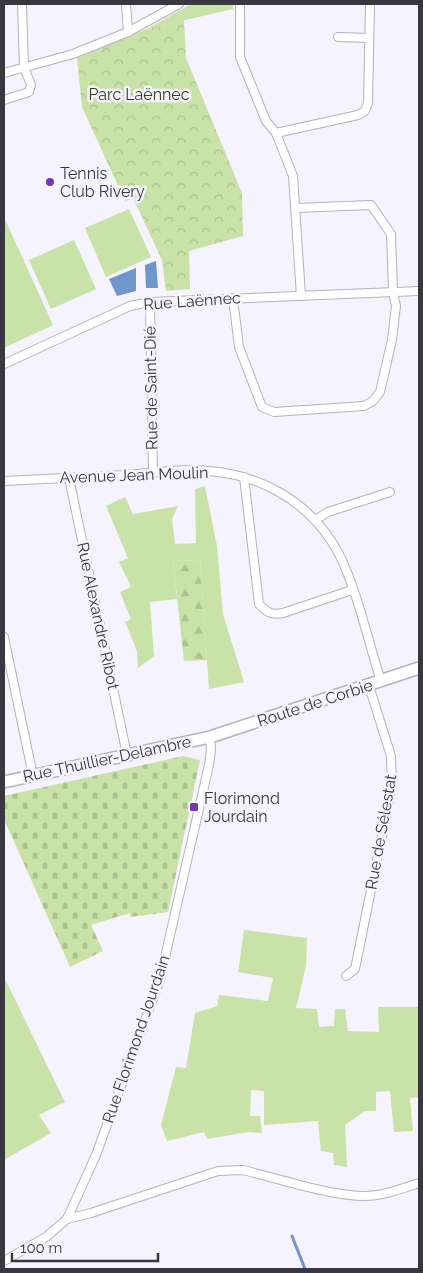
<svg xmlns="http://www.w3.org/2000/svg" width="423" height="1273" viewBox="0 0 423 1273" font-family="Raleway,sans-serif">
	<style>
		.green { fill: #c9e2a7 }
		.forest { fill: url(#forest-firs) }
		.cemetery { fill: url(#cemetery-stones) }
		.park { fill: url(#park-crowns) }
		.water { fill: #7196cc }
		.lines { fill: none; stroke-linecap: round; stroke-linejoin: round }
		.stream { stroke: #7196cc; stroke-width: 3 }
		.minor-casing { stroke: #b6afc7; stroke-width: 10 }
		.secondary-casing { stroke: #b6afc7; stroke-width: 14 }
		.minor { stroke: #fff; stroke-width: 8 }
		.secondary { stroke: #fff; stroke-width: 11 }
		.poi-dot { fill: #7437ad; stroke: #f5f3fd; stroke-width: 2 }
		.labels { text-anchor: middle; dominant-baseline: central; stroke-width: 5; stroke-linejoin: round; paint-order: stroke }
		.park-label { font-size: 16px; fill: #344416; stroke: #f5f3fd }
		.poi-label { font-size: 16px; fill: #393740; stroke: #f5f3fd; text-anchor: start }
		.street-label { font-size: 16px; fill: #393740; stroke: #f5f3fd }
	</style>
	<defs>
		<pattern id="forest-firs" width="22" height="20" patternUnits="userSpaceOnUse" patternTransform="scale(1.25)"><rect width="22" height="20" fill="#c9e2a7"/><path d="M5 1l3.5 6h-7zM16 11l3.5 6h-7z" fill="#adc291"/></pattern>
		<pattern id="cemetery-stones" width="16" height="16" patternUnits="userSpaceOnUse" patternTransform="scale(1.25)"><rect width="16" height="16" fill="#c9e2a7"/><path d="M2 7V4a2 2 0 0 1 4 0v3zM10 15v-3a2 2 0 0 1 4 0v3z" fill="#adc291"/></pattern>
		<pattern id="park-crowns" width="20" height="18" patternUnits="userSpaceOnUse" patternTransform="scale(1.25)"><rect width="20" height="18" fill="#c9e2a7"/><path d="M2 6a3 3 0 1 1 6 0M12 15a3 3 0 1 1 6 0" fill="none" stroke="#adc291"/></pattern>
	</defs>
	<rect width="100%" height="100%" fill="#f5f3fd"/>
	<g class="green">
		<path d="M191,4h42v5l-86,20z"/>
		<path d="M129,209l22,48 -45,20 -21,-49z"/>
		<path d="M4,217l49,108 -49,23z"/>
		<path d="M74,240l22,49 -45,20 -22,-49z"/>
		<path d="M205,486l12,60 6,68 21,68 -35,7 -9,-129 -27,1 4,38 -27,3 4,54 -16,12 -1,-17 -12,-29 6,-3 -11,-27 11,-5 -12,-25 9,-4 -22,-52 19,-9 8,17 45,-8 -6,13 3,25 21,-1 -1,-54z"/>
		<path d="M244,930l63,8 -1,28 -10,42 21,1 2,18 15,-1 1,-17h10l3,22 31,1 -1,-25h41v90l-9,1 3,33 -19,1 -4,-41 -14,1v19h-11l-20,14 2,42 -13,-2 -1,-12 -12,-2 -3,-30 -54,4v-34l-13,-1 -1,26h10l2,17 -14,-1 -41,7 -3,-7 -37,9 -6,-16 15,-58 10,1 9,-55 22,-7 2,-11 49,6 5,-23 -35,-6z"/>
		<path d="M4,977l61,125 -26,13 12,18 -47,27z"/>
	</g>
	<path class="forest" d="M200,560l7,100 -23,1 -11,-100z"/>
	<path class="cemetery" d="M183,756l17,4 -32,152 -38,5v-4l-39,12 12,26 -33,16 -66,-148v-23z"/>
	<path class="park" d="M184,20l2,38 56,135 1,43 -54,15 1,38 -24,2 -4,-31 -29,-62 -8,3 -43,-94 -5,-49 70,-29z"/>
	<g class="water">
		<path d="M156,261l2,27h-12l-1,-23z"/>
		<path d="M136,268v23l-19,5 -8,-17z"/>
	</g>
	<g class="lines">
		<path class="stream" d="M292,1236l13,33"/>
		<defs>
			<g id="minor">
				<path d="M126,4l2,28"/>
				<path d="M240,4v53l26,64 10,12 17,43 8,120"/>
				<path d="M338,37l31,1"/>
				<path d="M4,73l69,-19 55,-22 51,-28"/>
				<path d="M4,100l25,-8 2,-7 -7,-18 -2,-63"/>
				<path d="M276,133l82,-18 7,-4 3,-8 2,-99"/>
				<path d="M233,298l6,49 23,60 12,5 90,-6 9,-5 7,-9 12,-52 4,-34 -3,-14 -2,-58 -20,-29 -74,3"/>
				<path d="M150,302l3,171"/>
				<path d="M4,364l126,-58 20,-4 269,-11"/>
				<path d="M244,477l15,127c8,9 13,11 24,9l69,-23"/>
				<path d="M69,478l58,277"/>
				<path d="M4,481c40,-2 81,-4 121,-6 27,-2 57,-7 84,-4 50,4 95,28 123,71 22,33 36,100 49,139"/>
				<path d="M315,520l13,-8 62,-20"/>
				<path d="M4,637l29,139"/>
				<path d="M346,976l9,-7 37,-183 -1,-30 -22,-70"/>
				<path d="M67,1219l24,-6 127,-42 25,-1c37,9 84,25 120,26 20,0 38,-7 56,-13"/>
				<path d="M4,1261l42,-24 21,-18 29,-64 64,-176 49,-214 2,-15 -1,-13"/>
			</g>
			<path id="secondary" d="M4,782l206,-45 209,-69"/>
		</defs>
		<use href="#minor" class="minor-casing"/>
		<use href="#secondary" class="secondary-casing"/>
		<use href="#minor" class="minor"/>
		<use href="#secondary" class="secondary"/>
	</g>
	<g class="poi-dot">
		<circle cx="50" cy="182" r="5"/>
		<rect x="189" y="802" width="10" height="10" rx="2.5"/>
	</g>
	<g class="labels">
		<g class="park-label">
			<text x="139" y="94">Parc Laënnec</text>
		</g>
		<g class="poi-label">
			<text x="60" y="173">Tennis<tspan x="60" dy="18">Club Rivery</tspan></text>
			<text x="204" y="798">Florimond<tspan x="204" dy="18">Jourdain</tspan></text>
		</g>
		<g class="street-label">
			<text transform="translate(192 301) rotate(-4)">Rue Laënnec</text>
			<text transform="translate(151 388) rotate(-91)">Rue de Saint-Dié</text>
			<text transform="translate(134 475) rotate(-2)">Avenue Jean Moulin</text>
			<text transform="translate(98 616) rotate(78)">Rue Alexandre Ribot</text>
			<text transform="translate(315 703) rotate(-18)">Route de Corbie</text>
			<text transform="translate(107 759) rotate(-12)">Rue Thuillier-Delambre</text>
			<text transform="translate(381 832) rotate(-80)">Rue de Sélestat</text>
			<text transform="translate(136 1039) rotate(-71)">Rue Florimond Jourdain</text>
		</g>
	</g>
	<rect width="423" height="1273" fill="none" stroke="#393740" stroke-width="10"/>
	<path d="M12 1253v8h146v-8" fill="none" stroke="#393740" stroke-width="2.5"/>
	<text x="20" y="1253" font-size="15" fill="#393740" stroke="#f5f3fd" stroke-width="4" paint-order="stroke">100 m</text>
</svg>
